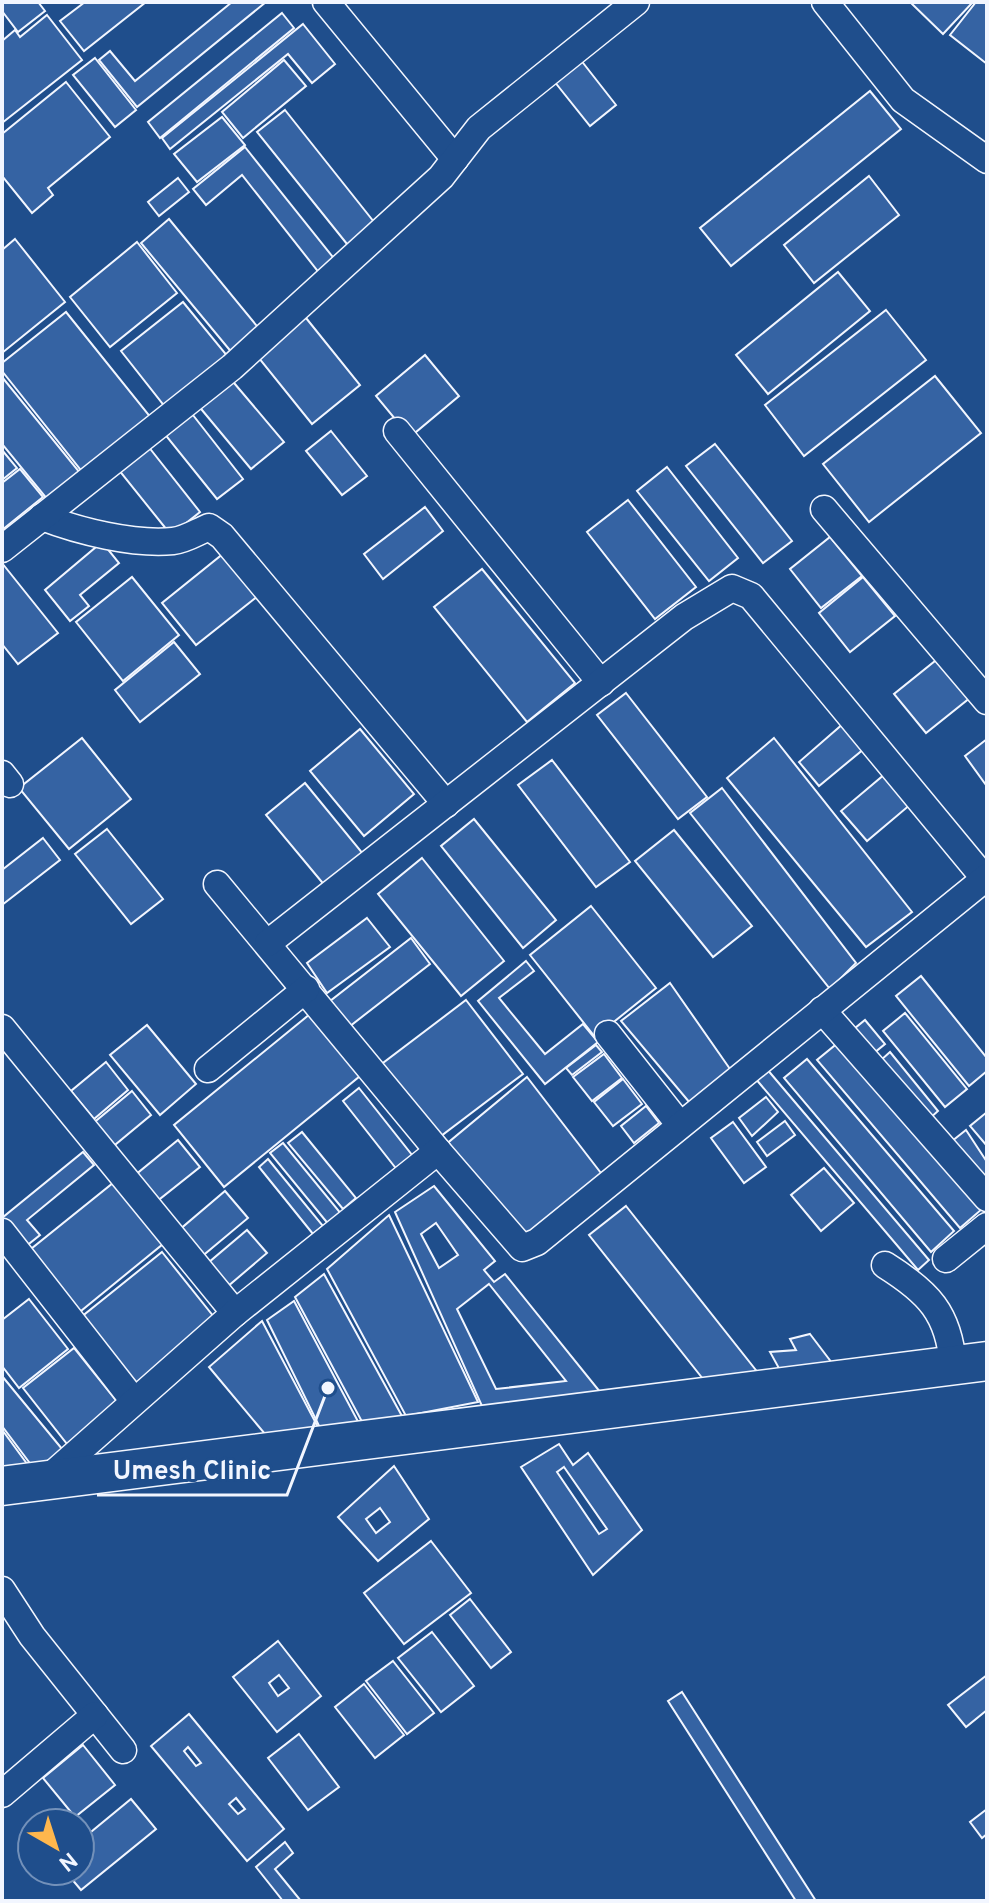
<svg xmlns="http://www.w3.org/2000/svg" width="989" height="1903" viewBox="0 0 989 1903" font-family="Overpass,sans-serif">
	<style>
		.building { fill: #3563a3; stroke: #f2f6ff; stroke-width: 2; fill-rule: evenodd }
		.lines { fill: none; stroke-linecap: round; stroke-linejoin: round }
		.street-casing { stroke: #f2f6ff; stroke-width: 29 }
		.secondary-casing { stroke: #f2f6ff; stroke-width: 41 }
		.street { stroke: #1f4e8c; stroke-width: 26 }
		.secondary { stroke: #1f4e8c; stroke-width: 38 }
		.leader { fill: none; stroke: #f2f6ff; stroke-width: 3 }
		.callout-dot { fill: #f2f6ff; stroke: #1f4e8c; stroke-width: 3 }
		.callout-label { font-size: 26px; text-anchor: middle; font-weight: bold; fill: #f2f6ff; stroke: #1f4e8c; stroke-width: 6; stroke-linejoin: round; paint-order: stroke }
	</style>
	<rect width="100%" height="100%" fill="#1f4e8c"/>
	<g class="building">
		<path d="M2,2h36l7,9 -27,21 -16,-21z"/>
		<path d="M85,2h61l-62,49 -24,-30z"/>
		<path d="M232,2h34l-129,105 -38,-47 11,-9 25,30z"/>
		<path d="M910,2h63l-30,32z"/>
		<path d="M976,2h11v62l-37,-29z"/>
		<path d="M282,13l12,15 -134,110 -12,-16z"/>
		<path d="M47,15l35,45 -80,63v-82l13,-11 5,7z"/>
		<path d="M303,24l32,40 -23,19 -24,-29 -118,95 -8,-11z"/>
		<path d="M95,58l41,52 -21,17 -42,-52z"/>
		<path d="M580,59l36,46 -26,21 -36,-45z"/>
		<path d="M284,60l22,26 -63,52 -21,-26z"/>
		<path d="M66,82l44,55 -62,51 5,7 -21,18 -30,-37v-42z"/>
		<path d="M870,91l31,38 -170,137 -31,-38z"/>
		<path d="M285,110l93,117 -27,22 -94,-117z"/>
		<path d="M222,117l23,28 -48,37 -23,-28z"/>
		<path d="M245,147l95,119 -16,13 -82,-104 -36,30 -13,-16z"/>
		<path d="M869,176l30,39 -85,68 -30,-38z"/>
		<path d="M178,178l11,14 -30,24 -11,-14z"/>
		<path d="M169,219l92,112 -28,23 -92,-111z"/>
		<path d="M15,239l50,63 -63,51v-103z"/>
		<path d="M137,242l40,51 -67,54 -40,-50z"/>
		<path d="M838,272l32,39 -102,83 -32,-39z"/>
		<path d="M183,302l46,56 -63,50 -45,-57z"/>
		<path d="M886,310l40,50 -122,96 -39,-51z"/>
		<path d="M66,312l86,107 -68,55 -82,-103v-8z"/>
		<path d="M302,313l58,72 -48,39 -58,-72z"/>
		<path d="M425,355l34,41 -49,41 -34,-41z"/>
		<path d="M935,376l46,57 -112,89 -46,-58z"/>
		<path d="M2,377l83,102 -33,26 -50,-61z"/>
		<path d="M229,377l55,65 -33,27 -54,-65z"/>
		<path d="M189,410l54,69 -26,20 -54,-67z"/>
		<path d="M331,431l36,45 -25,19 -36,-44z"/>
		<path d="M144,441l56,71 -29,23 -57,-71z"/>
		<path d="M715,444l77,97 -29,22 -77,-97z"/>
		<path d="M2,450l15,18 -15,12z"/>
		<path d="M667,467l71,91 -29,23 -72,-90z"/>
		<path d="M20,469l23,28 -41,33v-47z"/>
		<path d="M628,500l68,87 -41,32 -68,-87z"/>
		<path d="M425,507l18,24 -60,48 -19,-25z"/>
		<path d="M830,537l32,39 -41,32 -31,-39z"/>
		<path d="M102,542l17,21 -39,32 9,11 -19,15 -25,-31z"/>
		<path d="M229,549l34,43 -67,53 -34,-42z"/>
		<path d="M2,563l56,70 -40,31 -16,-20z"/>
		<path d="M482,569l93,114 -48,39 -93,-115z"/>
		<path d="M132,577l47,58 -56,46 -47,-59z"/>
		<path d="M863,577l32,39 -45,36 -31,-39z"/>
		<path d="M174,642l26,32 -60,48 -25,-32z"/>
		<path d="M940,657l31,40 -45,36 -32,-39z"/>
		<path d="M626,693l81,104 -29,22 -81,-104z"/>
		<path d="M844,723l21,25 -46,38 -20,-24z"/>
		<path d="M360,729l54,65 -50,42 -54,-65z"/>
		<path d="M82,738l49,61 -62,50 -50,-61z"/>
		<path d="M774,738l138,174 -46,35 -139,-169z"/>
		<path d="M987,739v46h-1l-21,-29z"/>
		<path d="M552,760l78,102 -34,25 -78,-102z"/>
		<path d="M885,774l26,30 -44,37 -26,-30z"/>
		<path d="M305,783l59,72 -38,32 -60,-72z"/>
		<path d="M722,788l134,175 -26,26 -140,-176z"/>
		<path d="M474,819l82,101 -33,28 -82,-102z"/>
		<path d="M107,829l56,70 -32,25 -56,-70z"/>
		<path d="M674,830l78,96 -39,31 -78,-96z"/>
		<path d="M43,838l17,22 -58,45v-35z"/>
		<path d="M422,858l82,103 -43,35 -83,-102z"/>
		<path d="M591,906l65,82 -61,49 -65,-82z"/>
		<path d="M367,918l23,29 -63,46 -20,-30z"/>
		<path d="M411,938l19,26 -85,66 -20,-25z"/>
		<path d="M526,961l8,10 -35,27 46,56 38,-30 15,18 -53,42 -67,-83z"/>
		<path d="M921,976l66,82v13l-18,15 -73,-90z"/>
		<path d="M670,983l60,86 -40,34 -69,-82z"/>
		<path d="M466,1000l57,74 -86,65 -58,-73z"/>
		<path d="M905,1013l62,76 -22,18 -62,-76z"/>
		<path d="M310,1014l50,62 -136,111 -50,-62z"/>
		<path d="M865,1020l20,24 -16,13 -20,-24z"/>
		<path d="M147,1025l49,59 -36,31 -50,-60z"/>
		<path d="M839,1042l143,167 -22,19 -143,-168z"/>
		<path d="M596,1045l6,7 -30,23 -6,-7z"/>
		<path d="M890,1052l48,59 -9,8 -48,-59z"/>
		<path d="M604,1054l18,24 -30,23 -19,-24z"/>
		<path d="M807,1059l147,172 -23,21 -147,-174z"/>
		<path d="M106,1062l22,28 -34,29 -23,-28z"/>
		<path d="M766,1068l163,192 -11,10 -163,-192z"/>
		<path d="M527,1077l77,100 -82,62 -78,-93z"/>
		<path d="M623,1079l19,25 -29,22 -19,-24z"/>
		<path d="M359,1088l57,72 -18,11 -55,-70z"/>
		<path d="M132,1091l19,24 -41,34 -19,-24z"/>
		<path d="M766,1097l12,15 -26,24 -13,-18z"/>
		<path d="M646,1106l13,17 -25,20 -13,-17z"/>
		<path d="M987,1112v34l-17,-20z"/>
		<path d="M785,1121l10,14 -28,21 -10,-14z"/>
		<path d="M733,1122l33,45 -22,16 -33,-45z"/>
		<path d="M966,1130l21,32v21l-40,-38z"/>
		<path d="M302,1132l54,66 -13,11 -55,-66z"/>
		<path d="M178,1140l22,27 -44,35 -22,-26z"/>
		<path d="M283,1143l64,78 -13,10 -64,-78z"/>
		<path d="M83,1152l11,13 -67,55 13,15 -15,12 -23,-29z"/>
		<path d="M268,1159l55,67 -10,8 -54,-67z"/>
		<path d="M824,1168l30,35 -33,28 -30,-36z"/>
		<path d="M113,1183l50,61 -87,71 -50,-62z"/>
		<path d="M434,1186l61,75 -11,9 10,12 11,-8 104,129 -123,12 -91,-203zM436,1223l22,32 -19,13 -18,-34zM489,1284l77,97 -70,8 -39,-80z"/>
		<path d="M225,1191l23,27 -48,40 -22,-27z"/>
		<path d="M626,1206l133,168 -52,10 -118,-149z"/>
		<path d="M389,1215l89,187 -72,14 -79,-147z"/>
		<path d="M247,1230l20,23 -40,34 -19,-24z"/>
		<path d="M162,1252l56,70 -81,66 -57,-70z"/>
		<path d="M324,1274l84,153 -41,4 -72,-134z"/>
		<path d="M29,1299l39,50 -49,39 -17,-22v-46z"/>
		<path d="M294,1301l68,128 -38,7 -57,-116z"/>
		<path d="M262,1321l57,108 -49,11 -61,-73z"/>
		<path d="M810,1334l22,29 -51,9 -11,-20 26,-2 -6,-11z"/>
		<path d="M74,1348l48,60 -51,41 -48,-61z"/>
		<path d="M2,1376l65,79 -32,15 -33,-44z"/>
		<path d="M3,1431l30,41 -12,8 -11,-14 -8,6z"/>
		<path d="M559,1444l14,21 15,-12 54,77 -49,45 -72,-108zM564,1467l43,62 -8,5 -42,-62z"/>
		<path d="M394,1466l35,53 -51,42 -40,-44zM380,1508l10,14 -14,11 -10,-14z"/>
		<path d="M431,1541l40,52 -67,51 -40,-51z"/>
		<path d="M470,1599l41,53 -20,16 -41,-53z"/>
		<path d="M432,1632l42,54 -33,26 -43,-54z"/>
		<path d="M278,1641l43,55 -44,36 -44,-55zM279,1675l10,13 -11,8 -9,-13z"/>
		<path d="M393,1661l41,52 -27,21 -41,-53z"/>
		<path d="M987,1675v35l-21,17 -18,-22z"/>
		<path d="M364,1684l40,51 -29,23 -40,-51z"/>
		<path d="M682,1692l134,209h-20l-128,-200z"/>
		<path d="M189,1714l95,115 -37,32 -96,-115zM188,1747l13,16 -5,3 -12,-15zM236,1798l9,11 -7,5 -9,-10z"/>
		<path d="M299,1734l40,53 -31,23 -40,-52z"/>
		<path d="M83,1745l32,40 -40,32 -32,-39z"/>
		<path d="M131,1799l25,30 -75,61 -16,-19h15v-30z"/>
		<path d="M987,1809v25l-5,4 -12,-16z"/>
		<path d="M285,1842l8,11 -18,16 26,32h-18l-27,-34z"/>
	</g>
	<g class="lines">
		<defs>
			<g id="street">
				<path d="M326,2l129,157"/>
				<path d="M825,2l78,98 84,60"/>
				<path d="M397,431l204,252"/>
				<path d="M824,509l163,192"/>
				<path d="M42,517c36,14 92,28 131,24 12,-1 24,-9 36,-14l13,9 224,268"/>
				<path d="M2,549l230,-182 209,-190 38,-49 157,-126"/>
				<path d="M2,774l8,10"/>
				<path d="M217,884l221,267"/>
				<path d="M268,943l416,-326 48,-29 19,8 234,283"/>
				<path d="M822,1010l165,188"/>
				<path d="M2,1028l233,285"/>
				<path d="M608,1034l71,90"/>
				<path d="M208,1069l98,-80"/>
				<path d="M2,1232l132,169"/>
				<path d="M946,1259l41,-33"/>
				<path d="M885,1265c43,27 64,48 68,100"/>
				<path d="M47,1479l188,-166 203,-162 84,97 15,-6 450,-365"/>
				<path d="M2,1590l30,46 91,114"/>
				<path d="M2,1794l93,-79"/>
			</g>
			<path id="secondary" d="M2,1486l985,-125"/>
		</defs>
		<use href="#street" class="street-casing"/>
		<use href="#secondary" class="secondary-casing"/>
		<use href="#street" class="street"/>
		<use href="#secondary" class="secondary"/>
	</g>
	<path class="leader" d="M328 1388L287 1495H97"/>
	<circle class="callout-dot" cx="328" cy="1388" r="8"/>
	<g class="callout-label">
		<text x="192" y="1479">Umesh Clinic</text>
	</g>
	<rect width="989" height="1903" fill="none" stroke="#f2f6ff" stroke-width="8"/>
	<g transform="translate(56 1847) rotate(141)"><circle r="38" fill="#1f4e8c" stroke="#7391ba" stroke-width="2"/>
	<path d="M0-6L14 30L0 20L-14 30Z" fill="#ffb74d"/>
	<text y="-12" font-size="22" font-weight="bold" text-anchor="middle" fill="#f2f6ff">N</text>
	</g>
</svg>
